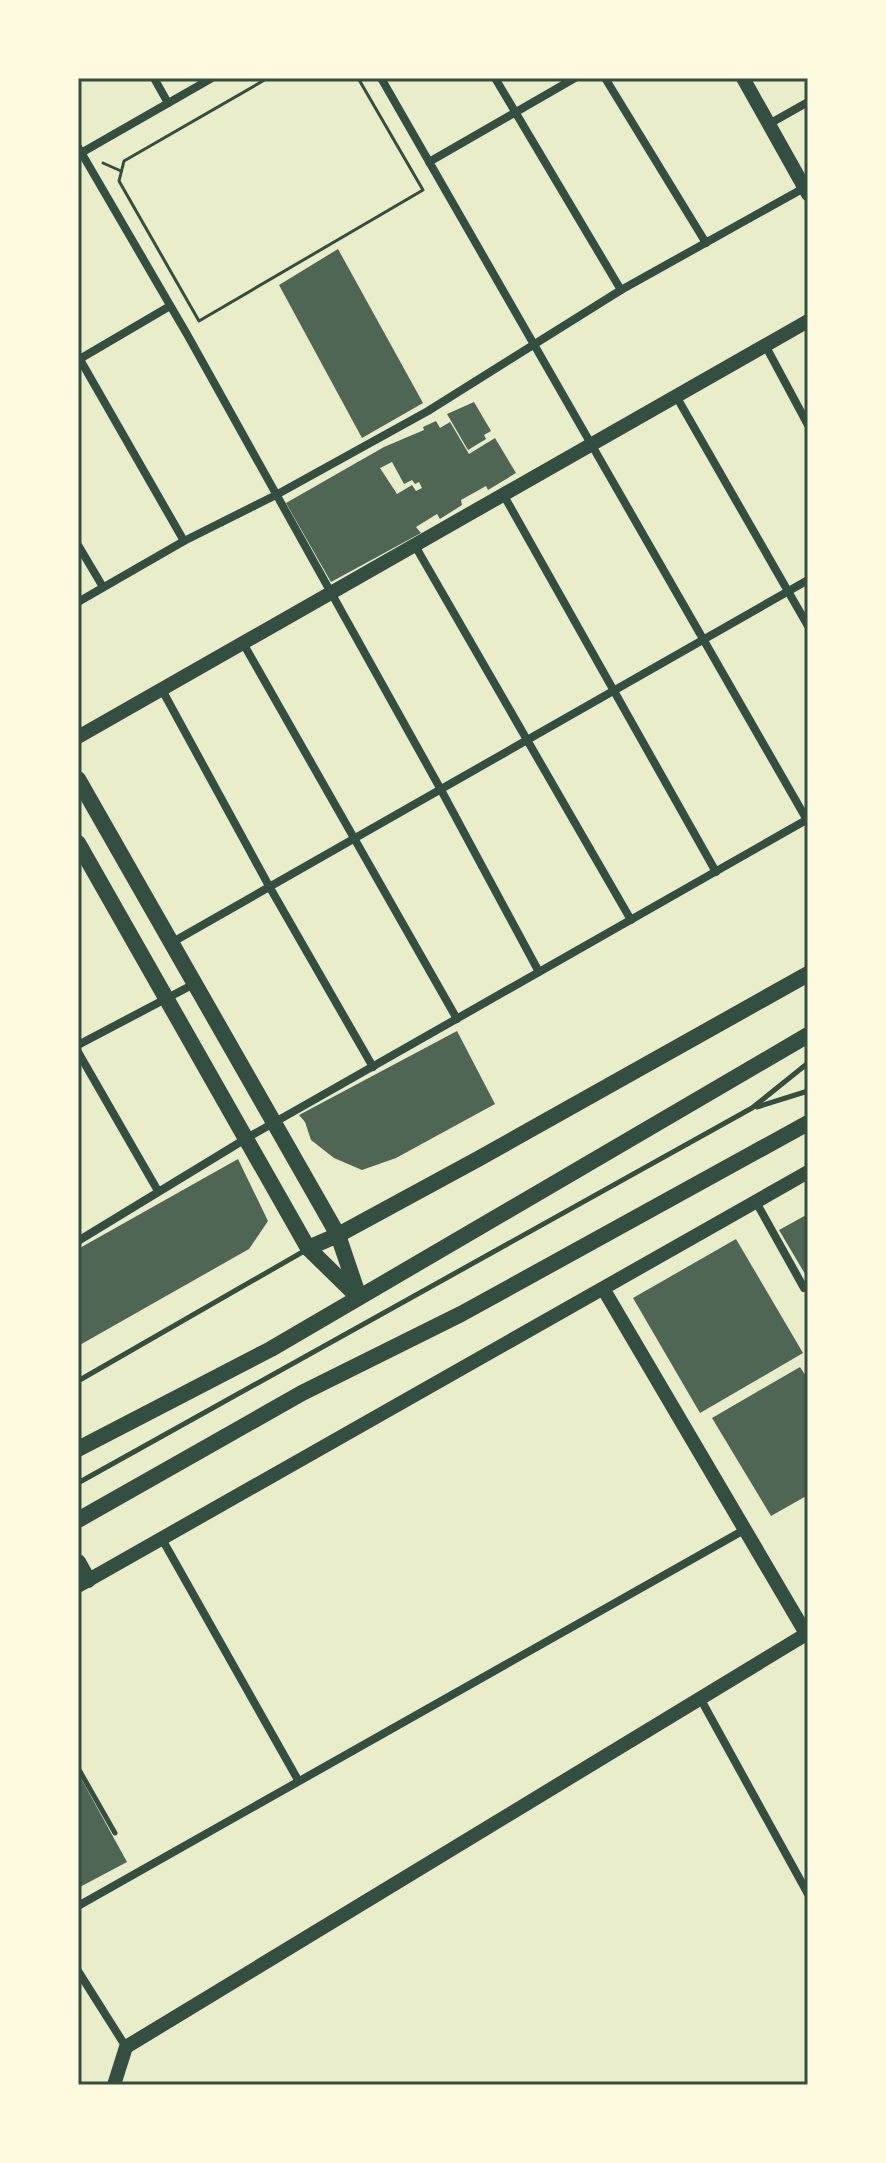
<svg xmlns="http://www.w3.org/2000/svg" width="886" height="2163" viewBox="0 0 886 2163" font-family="Cabin,sans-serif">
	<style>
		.building { fill: #4f6655; fill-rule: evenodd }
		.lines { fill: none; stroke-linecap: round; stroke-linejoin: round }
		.path { stroke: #344e41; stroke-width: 3 }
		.service { stroke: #344e41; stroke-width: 5 }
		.minor { stroke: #344e41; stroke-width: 8 }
		.tertiary { stroke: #344e41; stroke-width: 14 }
		.secondary { stroke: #344e41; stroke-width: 16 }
		.primary { stroke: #344e41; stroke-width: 16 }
		.neatline { fill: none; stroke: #344e41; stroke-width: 3 }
	</style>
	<rect width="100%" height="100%" fill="#e9edc9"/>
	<g class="building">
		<path d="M338,249l85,154 -61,35 -83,-153z"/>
		<path d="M474,402l17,29 -7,4 2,4 -18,11 -21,-36z"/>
		<path d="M436,421l4,7 10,-6 19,32 26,-16 21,35 -28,17 -2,-4 -25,14 1,5 -22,14 -3,-5 -21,13 5,6 -90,49 -45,-79 98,-56 40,-17 -1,-3zM392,462l12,22 8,-4 3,4 4,-2 3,6 -6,3 -4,-6 -15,9 -17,-26z"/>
		<path d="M457,1031l38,73 -99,54 -34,12 -28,-12 -23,-18 -6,-18 -6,-7z"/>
		<path d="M238,1159l30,62 -19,28 -171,97v-97z"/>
		<path d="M808,1214v65l-29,-49z"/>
		<path d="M736,1239l67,114 -103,60 -67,-115z"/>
		<path d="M800,1367l8,12v116l-37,21 -59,-98z"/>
		<path d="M78,1773l49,89 -49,26z"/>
	</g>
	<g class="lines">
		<g class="path">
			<path d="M268,78l-144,83 -5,20 80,140 224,-131 -65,-112"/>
			<path d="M103,163l18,8"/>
		</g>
		<g class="service">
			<path d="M757,1107l51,-16"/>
			<path d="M78,1381l228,-131"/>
			<path d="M78,1483l674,-375 56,-45"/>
			<path d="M78,1768l37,65"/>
		</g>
		<g class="minor">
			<path d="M154,78l14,25"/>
			<path d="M381,78l426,742"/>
			<path d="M495,78l126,212"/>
			<path d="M605,78l101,165"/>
			<path d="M769,124l39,-22"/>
			<path d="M78,147l110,189 252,452 99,184"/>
			<path d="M81,153l131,-75"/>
			<path d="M429,162l146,-84"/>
			<path d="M765,345l43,80"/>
			<path d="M78,356l106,185"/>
			<path d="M78,360l92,-54"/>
			<path d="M676,396l132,230"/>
			<path d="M503,494l213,378"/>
			<path d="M414,544l217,376"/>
			<path d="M78,545l25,42"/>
			<path d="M78,602l106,-61 92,-46 152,-84 193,-121 183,-102"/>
			<path d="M243,643l214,376"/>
			<path d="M161,688l108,198 104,181"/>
			<path d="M171,943l637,-363"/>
			<path d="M78,1045l116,-61"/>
			<path d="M78,1052l80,139"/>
			<path d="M756,1202l48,86 4,-2"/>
			<path d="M78,1241l169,-103 561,-319"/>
			<path d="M162,1539l136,241"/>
			<path d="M700,1698l108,196"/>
			<path d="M78,1906l666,-376"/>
			<path d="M78,1971l48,76"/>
		</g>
		<g class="tertiary">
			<path d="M743,78l65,116"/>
			<path d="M78,737l730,-416"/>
			<path d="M604,1290l204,347"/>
			<path d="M78,1586l730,-414"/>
			<path d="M114,2085l12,-38 682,-414"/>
		</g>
		<g class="secondary">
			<path d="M78,779l260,456 21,62"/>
			<path d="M78,843l230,405 47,46"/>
			<path d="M308,1248l30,-13 140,-76 330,-185"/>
		</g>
		<g class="primary">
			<path d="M78,1449l193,-100 537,-314"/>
			<path d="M78,1520l224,-127 159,-79 347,-191"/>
			<path d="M78,1562l10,18"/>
		</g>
	</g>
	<rect width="886" height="2163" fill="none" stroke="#fefae0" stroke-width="160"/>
	<rect x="80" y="80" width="726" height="2003" class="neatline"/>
</svg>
